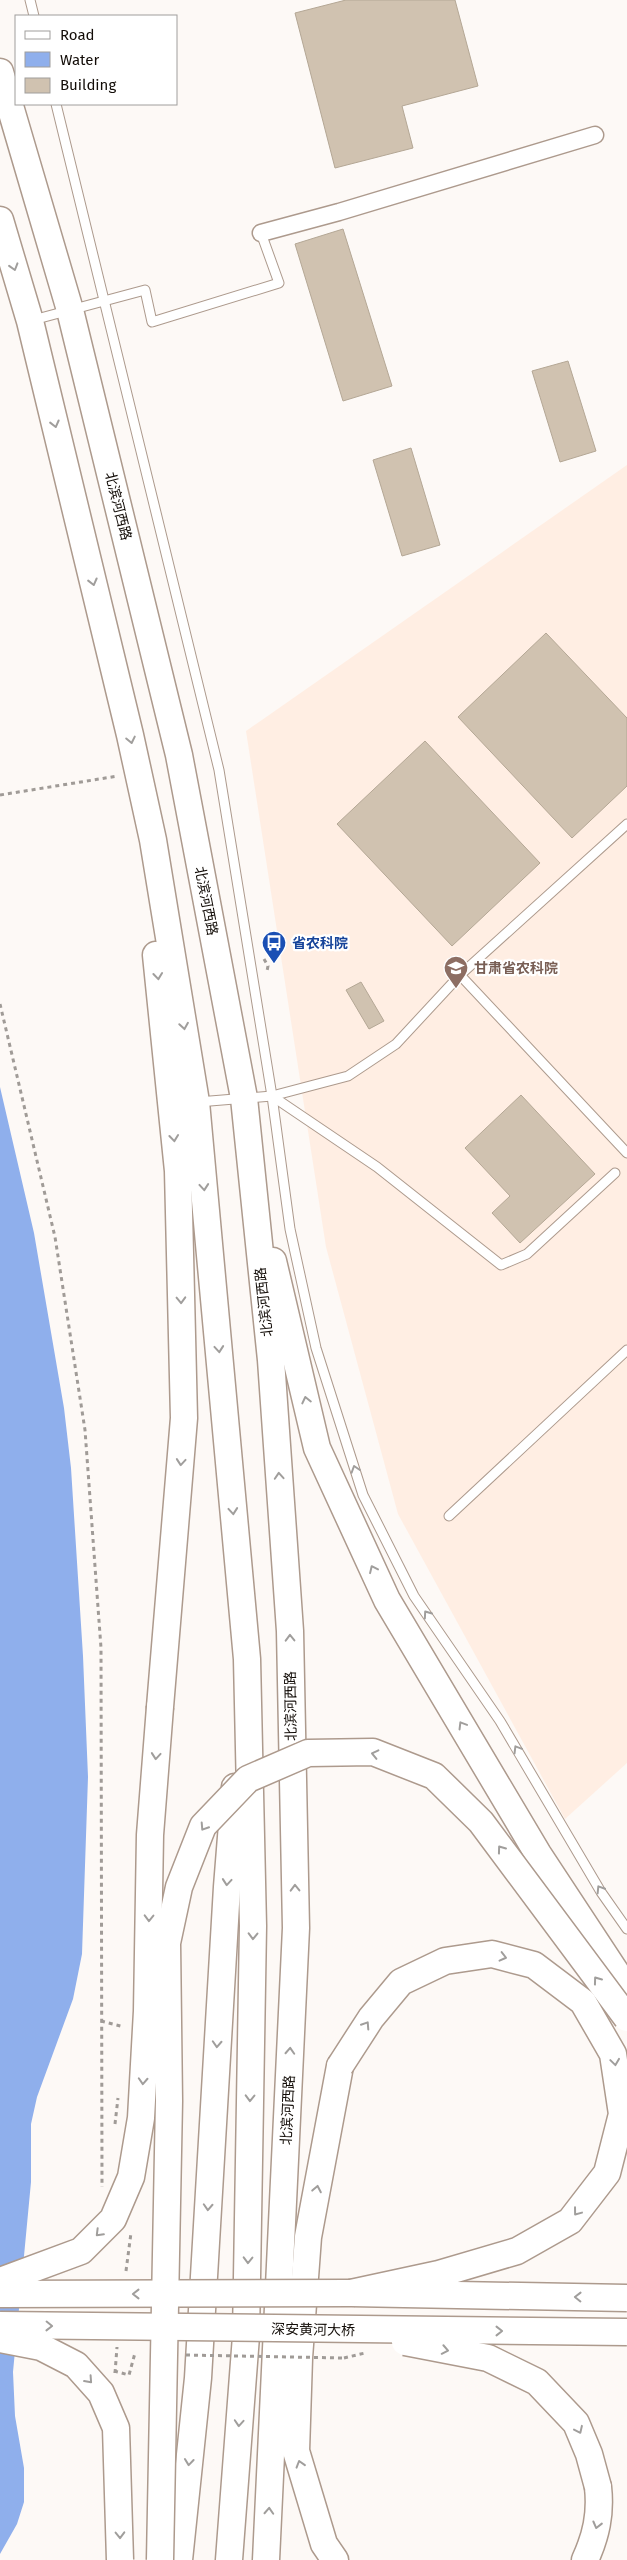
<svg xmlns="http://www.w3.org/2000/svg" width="627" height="2560" viewBox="0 0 627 2560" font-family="'Fira Sans','Noto Sans SC',sans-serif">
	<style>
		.built { fill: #ffeee3 }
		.water { fill: #8fafec }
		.building { fill: #d0c2b0; stroke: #b4a795 }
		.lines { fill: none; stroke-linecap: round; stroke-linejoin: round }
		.lane-casing { stroke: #ad9a8d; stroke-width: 11 }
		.street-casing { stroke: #ad9a8d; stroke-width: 19 }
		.primary-casing { stroke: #ad9a8d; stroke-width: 29 }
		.path { stroke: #a09b97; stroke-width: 3; stroke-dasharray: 4 4; stroke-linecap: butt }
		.lane { stroke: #fff; stroke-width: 9 }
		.street { stroke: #fff; stroke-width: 16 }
		.primary { stroke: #fff; stroke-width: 26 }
		.primary-bridge-casing { stroke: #ad9a8d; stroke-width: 29; stroke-linecap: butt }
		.path-bridge { stroke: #a09b97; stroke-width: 3; stroke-dasharray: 4 4; stroke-linecap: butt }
		.primary-bridge { stroke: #fff; stroke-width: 26 }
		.oneway { stroke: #a09e9c }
		.labels { text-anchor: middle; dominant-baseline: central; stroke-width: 4.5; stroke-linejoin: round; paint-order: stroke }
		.street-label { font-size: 14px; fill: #120c07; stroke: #fff }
		.transit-label { font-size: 14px; font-weight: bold; fill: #164399; stroke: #fff; text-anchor: start }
		.education-label { font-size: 14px; font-weight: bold; fill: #785e54; stroke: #fff; text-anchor: start }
	</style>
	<rect width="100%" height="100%" fill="#fdf9f6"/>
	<path class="built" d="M627,465v1298l-62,56 -167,-305 -72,-267 -80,-516z"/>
	<path class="water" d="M0,1087l34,146 30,175 7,60 12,188 5,121 -6,177 -9,45 -36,98 -6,27v58l-18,190 2,44 9,52v34l-7,22 -17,30z"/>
	<g class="building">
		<path d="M346,0h109l23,86 -76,20 11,42 -78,20 -40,-155z"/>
		<path d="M343,229l49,157 -49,15 -48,-157z"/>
		<path d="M568,361l28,90 -36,11 -28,-91z"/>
		<path d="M411,448l29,97 -38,11 -29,-96z"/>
		<path d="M546,633l81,85v68l-55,52 -114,-121z"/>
		<path d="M425,741l115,122 -88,83 -115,-122z"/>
		<path d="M361,982l23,39 -15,8 -23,-39z"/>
		<path d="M521,1095l74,79 -75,69 -28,-30 18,-17 -45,-48z"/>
	</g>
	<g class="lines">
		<defs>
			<g id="lane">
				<path d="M30,0l4,16"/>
				<path d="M56,104l163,666 53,326 18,133 26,119 47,147 51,101 86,125 101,171 26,37"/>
				<path d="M33,320l112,-30 7,32 127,-39 -18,-50"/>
				<path d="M460,975l167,178"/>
				<path d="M272,1096l105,71 124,98 26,-11 88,-81"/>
				<path d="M198,1102l74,-6 76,-20 48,-32 64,-69 167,-151"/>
				<path d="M449,1516l178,-166"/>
			</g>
			<path id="street" d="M261,233l78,-21 256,-77"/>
			<g id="primary">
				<path d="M0,72l70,238 109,445 65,343 27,262 19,271 6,297 -30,632"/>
				<path d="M0,220l30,101 100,414 23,105 43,262 51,557 6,267 -7,410 -17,224"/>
				<path d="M156,955l22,216 6,247 -24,289"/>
				<path d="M273,1261l44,187 70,152 151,254 89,135"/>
				<path d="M179,2560l19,-182 29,-491 8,-100"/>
				<path d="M335,2560l-11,-16 -28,-93 3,-93 9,-121 32,-171"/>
				<path d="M585,2560c11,-24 16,-46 13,-73"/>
			</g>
		</defs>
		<use href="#lane" class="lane-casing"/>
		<use href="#street" class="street-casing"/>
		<use href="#primary" class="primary-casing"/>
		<g class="path">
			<path d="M0,795l118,-19"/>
			<path d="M264,959l4,7 -1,5"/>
			<path d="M0,1004l55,233 30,193 16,218 1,539"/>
			<path d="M101,2021l23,6"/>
			<path d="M115,2124l3,-26"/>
			<path d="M126,2271l5,-38"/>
			<path d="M344,2358l21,-5"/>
			<path d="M114,2371l15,4 6,-22"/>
			<path d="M115,2373l2,-26"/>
		</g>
		<use href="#lane" class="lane"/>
		<use href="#street" class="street"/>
		<use href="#primary" class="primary"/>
		<defs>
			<g id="primary-bridge">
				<path d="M340,2066l31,-48 30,-36 44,-21 47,-7 42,11 49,37 30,52 9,60 -15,59 -37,48 -53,30 -78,23 -88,19"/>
				<path d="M0,2281l81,-30 32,-32 18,-42 10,-59 6,-107 3,-176 10,-128"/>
				<path d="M0,2294l351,-1 276,5"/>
				<path d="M0,2325l627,7"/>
				<path d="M0,2339l41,8 35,18 25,28 15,35 4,132"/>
				<path d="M405,2342l83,16 49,24 39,41 13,31 9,33"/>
				<path d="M160,2560l9,-459 -2,-158 12,-56 24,-61 45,-47 60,-26 65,-1 61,24 47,46 146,196"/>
			</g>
		</defs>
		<use href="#primary-bridge" class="primary-bridge-casing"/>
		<path class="path-bridge" d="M186,2355l158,3"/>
		<use href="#primary-bridge" class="primary-bridge"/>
	</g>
	<defs><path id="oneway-chevron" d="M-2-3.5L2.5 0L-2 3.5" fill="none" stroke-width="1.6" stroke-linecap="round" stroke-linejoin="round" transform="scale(1.25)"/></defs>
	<g class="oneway">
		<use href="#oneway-chevron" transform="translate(14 267) rotate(73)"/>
		<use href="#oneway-chevron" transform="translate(55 424) rotate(76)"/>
		<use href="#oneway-chevron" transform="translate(93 582) rotate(76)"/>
		<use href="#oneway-chevron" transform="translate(131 740) rotate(78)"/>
		<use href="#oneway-chevron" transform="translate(158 976) rotate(84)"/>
		<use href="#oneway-chevron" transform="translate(184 1026) rotate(81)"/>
		<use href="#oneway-chevron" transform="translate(174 1138) rotate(84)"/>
		<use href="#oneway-chevron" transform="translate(204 1187) rotate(85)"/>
		<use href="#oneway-chevron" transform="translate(181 1300) rotate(88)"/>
		<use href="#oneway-chevron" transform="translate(219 1349) rotate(85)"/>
		<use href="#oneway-chevron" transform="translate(306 1400) rotate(-103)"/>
		<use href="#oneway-chevron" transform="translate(181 1462) rotate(95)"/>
		<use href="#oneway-chevron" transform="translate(355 1469) rotate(-108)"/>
		<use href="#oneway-chevron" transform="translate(279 1476) rotate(-94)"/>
		<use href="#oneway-chevron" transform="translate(233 1511) rotate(85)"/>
		<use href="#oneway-chevron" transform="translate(373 1569) rotate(-115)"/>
		<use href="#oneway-chevron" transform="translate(427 1614) rotate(-125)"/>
		<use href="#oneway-chevron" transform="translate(290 1638) rotate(-91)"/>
		<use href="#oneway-chevron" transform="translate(462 1725) rotate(-121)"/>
		<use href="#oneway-chevron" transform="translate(517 1749) rotate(-121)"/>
		<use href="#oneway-chevron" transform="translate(375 1754) rotate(-167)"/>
		<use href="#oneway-chevron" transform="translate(156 1756) rotate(95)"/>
		<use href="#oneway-chevron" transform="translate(204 1827) rotate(123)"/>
		<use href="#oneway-chevron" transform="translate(501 1849) rotate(-126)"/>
		<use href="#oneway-chevron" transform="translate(227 1882) rotate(95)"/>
		<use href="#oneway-chevron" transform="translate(295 1888) rotate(-91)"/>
		<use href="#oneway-chevron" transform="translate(600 1889) rotate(-122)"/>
		<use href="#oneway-chevron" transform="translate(149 1918) rotate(91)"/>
		<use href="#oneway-chevron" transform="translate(253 1936) rotate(91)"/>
		<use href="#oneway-chevron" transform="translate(503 1957) rotate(14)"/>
		<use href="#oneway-chevron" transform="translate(597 1980) rotate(-126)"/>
		<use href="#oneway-chevron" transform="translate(366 2025) rotate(-57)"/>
		<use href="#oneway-chevron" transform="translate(217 2044) rotate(93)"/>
		<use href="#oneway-chevron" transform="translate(290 2051) rotate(-87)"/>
		<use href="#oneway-chevron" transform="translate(615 2062) rotate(82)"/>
		<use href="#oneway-chevron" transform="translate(143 2081) rotate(93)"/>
		<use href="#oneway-chevron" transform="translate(250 2098) rotate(91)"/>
		<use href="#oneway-chevron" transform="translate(317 2189) rotate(-79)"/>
		<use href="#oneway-chevron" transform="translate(208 2207) rotate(93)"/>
		<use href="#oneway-chevron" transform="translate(577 2212) rotate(127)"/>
		<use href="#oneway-chevron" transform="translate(99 2233) rotate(135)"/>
		<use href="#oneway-chevron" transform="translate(248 2260) rotate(91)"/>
		<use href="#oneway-chevron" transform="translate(136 2294) rotate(180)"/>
		<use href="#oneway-chevron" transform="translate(578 2297) rotate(-179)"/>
		<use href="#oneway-chevron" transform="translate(49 2326) rotate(1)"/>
		<use href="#oneway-chevron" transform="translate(499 2331)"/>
		<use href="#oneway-chevron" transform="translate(445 2350) rotate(11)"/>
		<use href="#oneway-chevron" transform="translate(89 2380) rotate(48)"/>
		<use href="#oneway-chevron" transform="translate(239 2423) rotate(94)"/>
		<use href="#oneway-chevron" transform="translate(579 2430) rotate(65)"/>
		<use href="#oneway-chevron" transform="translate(189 2462) rotate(96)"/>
		<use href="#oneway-chevron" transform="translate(300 2464) rotate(-107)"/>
		<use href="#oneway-chevron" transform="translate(269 2511) rotate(-87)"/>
		<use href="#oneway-chevron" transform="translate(597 2525) rotate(104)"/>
		<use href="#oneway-chevron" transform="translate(120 2535) rotate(89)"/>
	</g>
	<defs>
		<symbol id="bus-pin" viewBox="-11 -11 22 30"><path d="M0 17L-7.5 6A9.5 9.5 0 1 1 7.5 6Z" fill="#1a4fb4" stroke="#fff"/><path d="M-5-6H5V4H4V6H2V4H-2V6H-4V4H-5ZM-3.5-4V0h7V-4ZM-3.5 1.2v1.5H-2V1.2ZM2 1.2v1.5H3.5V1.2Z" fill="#fff"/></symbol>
		<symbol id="university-pin" viewBox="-11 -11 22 30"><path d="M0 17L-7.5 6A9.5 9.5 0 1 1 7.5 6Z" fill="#8d6e63" stroke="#fff"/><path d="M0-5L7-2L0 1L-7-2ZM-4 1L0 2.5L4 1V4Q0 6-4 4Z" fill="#fff"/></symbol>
	</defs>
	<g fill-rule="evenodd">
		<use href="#bus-pin" x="260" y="929" width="28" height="38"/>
		<use href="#university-pin" x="442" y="954" width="28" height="38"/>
	</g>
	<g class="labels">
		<g class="street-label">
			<text transform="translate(118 506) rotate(76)">北滨河西路</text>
			<text transform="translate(206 901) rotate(79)">北滨河西路</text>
			<text transform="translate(264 1302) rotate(-96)">北滨河西路</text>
			<text transform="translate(291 1706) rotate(-91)">北滨河西路</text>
			<text transform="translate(288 2110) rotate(-87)">北滨河西路</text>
			<text transform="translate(313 2330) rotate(1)">深安黄河大桥</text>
		</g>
		<g class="transit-label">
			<text x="292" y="943">省农科院</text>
		</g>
		<g class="education-label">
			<text x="474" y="968">甘肃省农科院</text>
		</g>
	</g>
	<rect x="15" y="15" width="162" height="90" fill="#ffffff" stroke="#a09e9c"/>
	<rect x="25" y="31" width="25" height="8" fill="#ffffff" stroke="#a09e9c"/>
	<text x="60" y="40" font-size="15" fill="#120c07">Road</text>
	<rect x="25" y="52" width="25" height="15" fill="#8fafec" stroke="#a09e9c"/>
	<text x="60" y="65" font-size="15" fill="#120c07">Water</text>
	<rect x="25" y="78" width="25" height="15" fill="#d0c2b0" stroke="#a09e9c"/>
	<text x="60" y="90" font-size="15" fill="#120c07">Building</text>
</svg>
